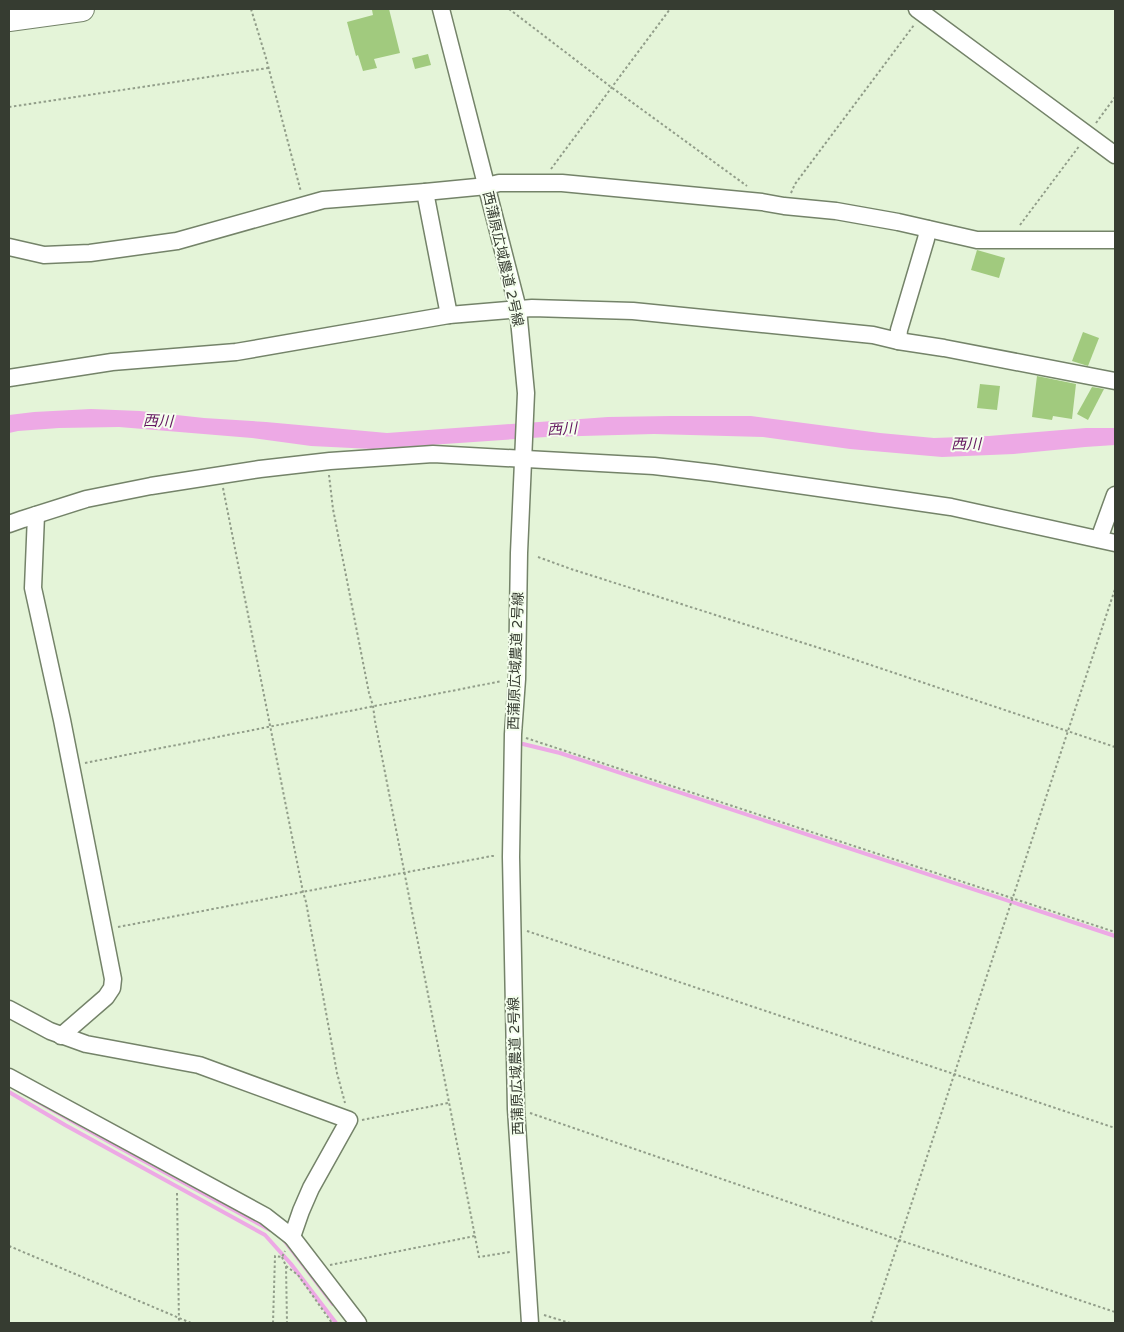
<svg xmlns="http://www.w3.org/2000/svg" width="1124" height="1332" viewBox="0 0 1124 1332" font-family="'Varela Round','Noto Sans JP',sans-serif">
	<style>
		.water { fill: #eda9e5 }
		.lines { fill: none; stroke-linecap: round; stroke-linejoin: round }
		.stream { stroke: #eda9e5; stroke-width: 4 }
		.building { fill: #a1ca7e }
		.minor-casing { stroke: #748369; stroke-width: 19 }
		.highway-casing { stroke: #748369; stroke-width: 26 }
		.path { stroke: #919d89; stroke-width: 2; stroke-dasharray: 2.5 2.5; stroke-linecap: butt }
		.minor { stroke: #fff; stroke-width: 16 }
		.highway { stroke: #fff; stroke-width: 24 }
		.labels { text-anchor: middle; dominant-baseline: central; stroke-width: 4; stroke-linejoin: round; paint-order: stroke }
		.street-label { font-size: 14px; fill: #363c31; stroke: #f5ffee }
		.water-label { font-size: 15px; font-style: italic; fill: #641660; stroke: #f5ffee }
	</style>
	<rect width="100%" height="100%" fill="#e4f4d8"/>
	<path class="water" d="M91,409l49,2 64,7 62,4 121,11 221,-16 62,-1h81l129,17 54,5 55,-2 97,-8h29v17l-30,2 -71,7 -72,3 -92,-8 -87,-12 -109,-3 -108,3 -174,12 -61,-3 -59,-8 -133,-11 -60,1 -41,3 -9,2v-18l25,-3z"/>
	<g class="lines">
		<g class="stream">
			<path d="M523,744l37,9 555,183"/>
			<path d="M9,1092l56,33 200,110 26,29 45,59"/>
			<path d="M33,1099l78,44 159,87"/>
			<path d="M284,1240l49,64"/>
		</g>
	</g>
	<g class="building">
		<path d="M378,9h11l11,44 -26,6 3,9 -14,3 -5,-16 -2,1 -9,-34 26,-7 -1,-5z"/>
		<path d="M428,54l3,11 -16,4 -3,-11z"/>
		<path d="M977,250l28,8 -6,20 -28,-8z"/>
		<path d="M1083,332l16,6 -11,28 -16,-5z"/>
		<path d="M1037,376l39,8 -4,35 -19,-3 -1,4 -20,-3z"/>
		<path d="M980,384l20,2 -3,24 -20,-2z"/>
		<path d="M1092,387l12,2 -16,31 -11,-6z"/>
	</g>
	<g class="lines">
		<defs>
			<g id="minor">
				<path d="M441,9l77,300 8,84 -7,160 -2,126 -4,55 -2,123 5,252 14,214"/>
				<path d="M917,9l198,146"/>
				<path d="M425,192l24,123"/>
				<path d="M9,247l35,8 46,-2 87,-12 146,-41 102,-8 62,-6 12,-3h63l200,19 22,4 52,5 62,11 79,18h138"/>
				<path d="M898,341l1,-11 27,-91 2,-10"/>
				<path d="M9,378l103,-16 124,-10 213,-37 83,-7 101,3 240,24 25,6 46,7 171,33"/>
				<path d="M36,515l-3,73 29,132 51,259 -1,9 -6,9 -45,39"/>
				<path d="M9,524l14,-5 63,-20 65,-13 109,-17 70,-8 103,-7 221,12 60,7 237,34 164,36"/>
				<path d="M1099,539l16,-44"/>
				<path d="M9,1009l41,22 36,13 113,21 150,55 -38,68 -10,23 -9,26"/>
				<path d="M9,1077l256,139 27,21 66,86"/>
			</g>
			<path id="highway" d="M9,19l73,-10"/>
		</defs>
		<use href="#minor" class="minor-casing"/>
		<use href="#highway" class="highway-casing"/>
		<g class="path">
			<path d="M251,9l15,49 35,134"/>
			<path d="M509,9l102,78 136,99"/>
			<path d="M9,107l259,-39"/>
			<path d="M1096,123l19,-26"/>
			<path d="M551,169l119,-160"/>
			<path d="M791,193l4,-9 119,-159"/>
			<path d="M1020,225l60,-80"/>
			<path d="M329,475l4,34 36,184 4,13 2,15 104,536 31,-5"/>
			<path d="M223,488l80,404 3,10 31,171 8,30"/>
			<path d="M538,557l33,12 261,83 283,95"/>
			<path d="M526,738l589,194"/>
			<path d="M85,763l417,-82"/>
			<path d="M118,927l374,-71h4"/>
			<path d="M527,931l588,197"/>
			<path d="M530,1113l369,127 216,72"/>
			<path d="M362,1120l86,-17"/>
			<path d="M177,1193l2,130"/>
			<path d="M9,1246l182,77"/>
			<path d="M282,1257l4,9 1,57"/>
			<path d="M330,1265l145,-29"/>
			<path d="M286,1266l12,9 34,48"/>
			<path d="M544,1315l26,8"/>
			<path d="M273,1323l2,-67 7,1 3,-6"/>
			<path d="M871,1323l33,-97 211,-637"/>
		</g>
		<use href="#minor" class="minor"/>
		<use href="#highway" class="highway"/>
	</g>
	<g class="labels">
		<g class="street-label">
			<text transform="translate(503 259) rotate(77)">西蒲原広域農道 2号線</text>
			<text transform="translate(516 661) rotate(-88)">西蒲原広域農道 2号線</text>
			<text transform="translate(516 1066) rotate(-92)">西蒲原広域農道 2号線</text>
		</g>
		<g class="water-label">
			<text transform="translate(158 421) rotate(2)">西川</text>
			<text transform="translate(562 429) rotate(-3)">西川</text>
			<text x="966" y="444">西川</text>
		</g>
	</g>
	<rect width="1124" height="1332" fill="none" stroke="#363c31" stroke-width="20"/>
</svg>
